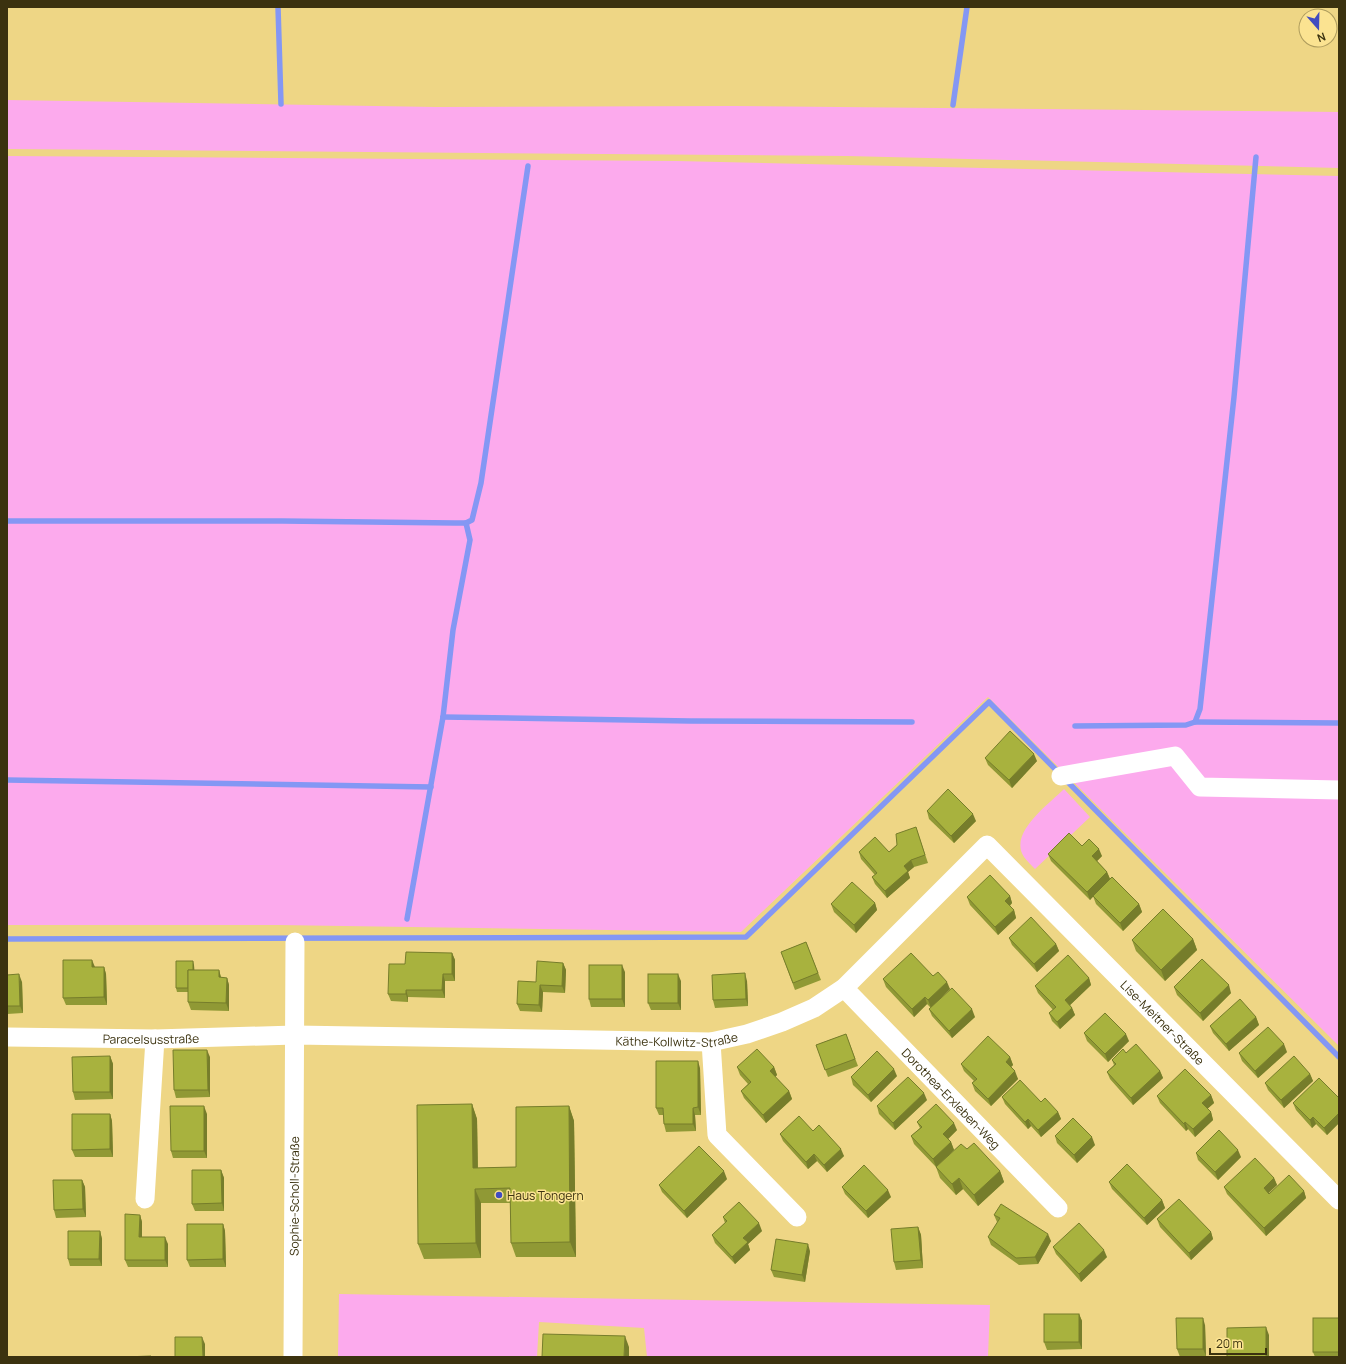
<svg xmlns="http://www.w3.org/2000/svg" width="1346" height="1364" viewBox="0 0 1346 1364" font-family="Manrope,sans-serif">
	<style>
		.green { fill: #fcaaed }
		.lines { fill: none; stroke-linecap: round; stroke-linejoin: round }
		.stream { stroke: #8497f4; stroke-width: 5.5 }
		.street { stroke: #fff; stroke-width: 19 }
		.wall { fill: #909935 }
		.shaded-wall { fill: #767d2b }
		.building { fill: #a8b23e; stroke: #767d2b }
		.poi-dot { fill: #414cc0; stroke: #fbe391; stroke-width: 1.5 }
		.labels { text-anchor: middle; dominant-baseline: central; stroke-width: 3; stroke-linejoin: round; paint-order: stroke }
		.street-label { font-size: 12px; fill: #3b320f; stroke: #fbe391 }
		.poi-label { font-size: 12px; fill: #3b320f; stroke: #fbe391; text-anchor: start }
	</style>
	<rect width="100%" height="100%" fill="#eed685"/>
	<g class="green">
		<path d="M7,100l429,7 298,-1 605,6v56l-492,-12 -840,-7z"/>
		<path d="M7,156l670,5 662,15v870l-351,-349 -247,235 -463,-7h-271z"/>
		<path d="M1064,789l26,28 -55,52c-4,-4 -8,-8 -11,-12 -16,-24 25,-53 40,-68z"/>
		<path d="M339,1294l651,11 -2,52h-341l-3,-29 -105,-6 -2,35h-199z"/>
	</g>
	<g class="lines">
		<g class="stream">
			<path d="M278,7l3,97"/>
			<path d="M953,105l14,-98"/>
			<path d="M7,521h275l173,2h11l6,-3 9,-37 47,-317"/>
			<path d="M443,717l247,4 222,1"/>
			<path d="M1195,722l144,1"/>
			<path d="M1075,726l111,-1 9,-3 5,-13 34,-312 22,-240"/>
			<path d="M7,780l424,7"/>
			<path d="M407,919l36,-202 10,-87 17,-90 -4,-17"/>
			<path d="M7,939l739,-2 243,-235 350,355"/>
		</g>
		<g class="street">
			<path d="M1061,776l114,-20 25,31 139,3"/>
			<path id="s1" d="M844,988l214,220"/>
			<path id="s2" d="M7,1037l148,2 140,-4 416,7 36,-8 35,-12 32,-14 30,-20 143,-143 352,355"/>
			<path d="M711,1042l6,93 80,82"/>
			<path d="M145,1199l10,-160"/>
			<path id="s3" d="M293,1357l2,-415"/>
		</g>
	</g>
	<g class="wall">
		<path d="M985,758l52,3 -25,27 -24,-23z"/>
		<path d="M927,811l49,10 -22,22 -25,-24z"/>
		<path d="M916,827l12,36 -14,4 -6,5 2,6 -23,20 -12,-14 -3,-7 3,-2 -14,-16 -2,-7h30z"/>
		<path d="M1082,846l20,10 -5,5 10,11 3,7 29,25 3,8 -19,19 -27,-27 -3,-8 -3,4 -39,-39 -3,-7z"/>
		<path d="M1010,896l2,7 -2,3 4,4 2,8 -18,17 -28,-30 -3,-8z"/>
		<path d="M875,903l2,7 -21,23 -22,-21 -3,-8z"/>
		<path d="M1009,938l47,6 3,7 -22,21 -25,-27z"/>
		<path d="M1193,939l4,11 -32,31 -29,-30 -4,-11z"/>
		<path d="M806,942l15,38 -26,10 -14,-38z"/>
		<path d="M452,953l3,7v21h-10v17l-37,-1v5l-17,-1 -3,-7 17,-30z"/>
		<path d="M563,963l3,7 -1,23 -22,-1 -1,20 -22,-1 -3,-7 19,-22z"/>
		<path d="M194,965v5h25l2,7 6,1 2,7v26l-38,-1 -3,-8v-10h-11l-1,-4z"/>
		<path d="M95,967h9l2,7 1,31h-41l-3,-7z"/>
		<path d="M625,972v35h-34l-2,-8z"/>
		<path d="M7,975l15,7 1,31 -16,1z"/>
		<path d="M933,976l17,13 -17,16 42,12 -23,21 -20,-22 -3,-7 2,-1 -4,-4 -13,13 -28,-30 -3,-8z"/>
		<path d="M1089,978l2,7 -21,20 2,3 3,7 -15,14 -8,-8 -3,-8 4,-3 -15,-17 -3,-7z"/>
		<path d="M681,981v29h-30l-3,-7z"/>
		<path d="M747,981l1,25 -33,2 -2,-8z"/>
		<path d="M1174,987l57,6 -28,28 -26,-26z"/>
		<path d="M1256,1017l3,8 -30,26 -16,-18 -3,-7z"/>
		<path d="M1084,1033l45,8 -21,21 -21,-21z"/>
		<path d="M846,1034l12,32 -30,11 -12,-32z"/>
		<path d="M1287,1052l-29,26 -16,-17 -3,-8z"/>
		<path d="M1126,1053l34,18 3,7 -30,27 -23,-26 -3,-7 7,-7 -2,-5z"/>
		<path d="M110,1056l3,8v35l-38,1 -2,-8z"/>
		<path d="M210,1057v40l-34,1 -2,-8z"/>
		<path d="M1010,1057l3,8 -2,2 7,12 -27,27 -16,-15 -3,-8 2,-2 -10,-10 -3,-7z"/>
		<path d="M737,1067h37l3,8 -2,2 14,14 3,8 -26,24 -22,-25 -3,-7 7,-7 -8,-9z"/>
		<path d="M700,1068l1,47h-6l1,16 -30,1 -2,-8 -1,-9h-4l-3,-7z"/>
		<path d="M1310,1074l3,7 -29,27 -16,-18 -3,-7z"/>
		<path d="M897,1076l-26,26 -18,-17 -2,-8z"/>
		<path d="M1211,1095l3,8 -7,6 4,3 2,8 -18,17 -7,-8 -2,2 -26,-28 -3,-7z"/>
		<path d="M1002,1097l39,5 17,10 3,7 -20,18 -10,-11 -3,3 -23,-25z"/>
		<path d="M1339,1098v25l-12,12 -11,-11 -4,4 -16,-18 -3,-7z"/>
		<path d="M927,1100l-32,30 -16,-16 -2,-8z"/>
		<path d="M472,1104l5,15 1,49 38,-1 53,-61 5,15 2,136h-60l-5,-14 -1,-40h-29v55l-57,1 -6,-15z"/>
		<path d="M110,1114l2,7 1,36h-38l-3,-7z"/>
		<path d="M207,1114v44h-34l-2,-7z"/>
		<path d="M917,1122l40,8 -9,9 3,3 3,8 -18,17 -22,-23 -3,-8 9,-8z"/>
		<path d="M813,1131l31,25 -17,16 -10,-11 -9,8 -25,-28 -3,-7z"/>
		<path d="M1055,1136l40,9 -18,18 -20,-20z"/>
		<path d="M967,1149l33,22 4,11 -26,24 -15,-17 -7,6 -16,-17 -4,-11z"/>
		<path d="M1196,1153l45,4 -23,23 -20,-20z"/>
		<path d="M221,1170l3,8v33h-29l-3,-7z"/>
		<path d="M1274,1178l3,7 -8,8v1l35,-3 2,7 -40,38 -39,-42 -3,-7z"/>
		<path d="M727,1179l-40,39 -25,-26 -3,-7z"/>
		<path d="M82,1180l3,7 1,30 -30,1 -2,-8z"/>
		<path d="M1109,1182l53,18 3,8 -18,17 -35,-36z"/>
		<path d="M842,1187l49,10 -23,21 -23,-24z"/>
		<path d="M140,1215l2,7v15l26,7v23h-40l-3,-7z"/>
		<path d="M994,1215l57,26 -13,23 -19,1 -28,-20 -3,-8 10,-14 -1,-1z"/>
		<path d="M723,1217l39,14 -14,13 2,6 -15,14 -20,-21 -3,-8 13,-12z"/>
		<path d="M1157,1219l54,13 2,7 -22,21 -31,-33z"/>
		<path d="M223,1224l2,7 1,36h-36l-3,-7z"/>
		<path d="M918,1227l3,8 2,33 -27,2 -2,-8z"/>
		<path d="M100,1231l2,8v27h-32l-2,-7z"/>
		<path d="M1053,1247l54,10 -26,25 -25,-28z"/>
		<path d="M810,1251l-5,31 -31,-5 -3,-7z"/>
		<path d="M1079,1314l3,7v28l-35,1 -3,-8z"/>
		<path d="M1339,1318v39h-24l-2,-5z"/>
		<path d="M1205,1325l1,31 -26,1 -3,-8z"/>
	</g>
	<g class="shaded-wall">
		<path d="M1034,754l3,7 -25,27 -3,-8z"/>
		<path d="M973,814l3,7 -22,22 -3,-7z"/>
		<path d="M1099,849l3,7 -8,8 -2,-8z"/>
		<path d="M911,860l3,7 -6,5 2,6 -23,20 -2,-7 19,-25z"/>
		<path d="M1107,872l3,7 -20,21 -3,-8z"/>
		<path d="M1010,896l2,7 -5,5 -2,-7z"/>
		<path d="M875,903l2,7 -21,23 -2,-8z"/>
		<path d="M1139,904l3,8 -19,19 -3,-8z"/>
		<path d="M1014,910l2,8 -18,17 -3,-8z"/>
		<path d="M1193,939l4,11 -32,31 -4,-11z"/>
		<path d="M1056,944l3,7 -22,21 -3,-8z"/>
		<path d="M452,953l3,7v21l-3,-7z"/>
		<path d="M92,960l3,7h-3z"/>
		<path d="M193,961l1,4 1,12 -2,-4z"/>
		<path d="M563,963l3,7 -1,23 -3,-7z"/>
		<path d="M622,965l3,7v35l-3,-8z"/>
		<path d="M104,967l2,7 1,31 -3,-8z"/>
		<path d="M219,970l2,8 -2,-1z"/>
		<path d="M745,973l2,8 1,25 -2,-7z"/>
		<path d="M19,974l3,8 1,31 -3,-7z"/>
		<path d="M443,974l2,7v17l-3,-8z"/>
		<path d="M678,974l3,7v29l-3,-7z"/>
		<path d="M227,978l2,7v26l-3,-8z"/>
		<path d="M1089,978l2,7 -23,22 -3,-7z"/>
		<path d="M947,982l3,7 -19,19 -3,-8z"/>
		<path d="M540,985l3,7 -1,20 -3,-7z"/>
		<path d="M1229,985l2,8 -28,28 -3,-8z"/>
		<path d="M406,990l2,7v5l-2,-8z"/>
		<path d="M925,997l2,7 -13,13 -2,-8z"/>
		<path d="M1072,1008l3,7 -15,14 -3,-7z"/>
		<path d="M972,1009l3,8 -23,21 -3,-7z"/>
		<path d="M1256,1017l3,8 -30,26 -3,-7z"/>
		<path d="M1126,1034l3,7 -21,21 -3,-8z"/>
		<path d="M1284,1044l3,8 -29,26 -3,-7z"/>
		<path d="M207,1050l3,7v40l-2,-7z"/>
		<path d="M110,1056l3,8v35l-3,-7z"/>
		<path d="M1010,1057l3,8 -5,5 -2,-8z"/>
		<path d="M698,1061l2,7 1,47 -3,-8z"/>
		<path d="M774,1067l3,8 -4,4 -3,-8z"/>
		<path d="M894,1069l3,7 -26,26 -3,-7z"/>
		<path d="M1015,1071l3,8 -27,27 -3,-7z"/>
		<path d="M1160,1071l3,7 -30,27 -2,-7z"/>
		<path d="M1310,1074l3,7 -29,27 -3,-8z"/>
		<path d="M789,1091l3,8 -26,24 -3,-8z"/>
		<path d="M924,1093l3,7 -32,30 -2,-7z"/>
		<path d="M1211,1095l3,8 -9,8 -3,-8z"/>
		<path d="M472,1104l5,15 1,64 -5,-15z"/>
		<path d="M204,1106l3,8v44l-3,-7z"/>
		<path d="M569,1106l5,15 2,136 -6,-15z"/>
		<path d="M693,1108l2,7 1,16 -3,-7z"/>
		<path d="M1058,1112l3,7 -20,18 -3,-7z"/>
		<path d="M1211,1112l2,8 -18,17 -2,-8z"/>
		<path d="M1339,1113v10l-12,12 -3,-7z"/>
		<path d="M110,1114l2,7 1,36 -3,-8z"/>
		<path d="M1313,1117l3,7 -4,4 -2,-8z"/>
		<path d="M1028,1119l3,7 -3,3 -3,-7z"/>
		<path d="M1185,1122l3,7 -2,2 -2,-7z"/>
		<path d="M954,1123l3,7 -11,11 -3,-7z"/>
		<path d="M1092,1137l3,8 -18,18 -3,-8z"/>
		<path d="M951,1142l3,8 -18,17 -3,-8z"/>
		<path d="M841,1149l3,7 -17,16 -3,-7z"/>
		<path d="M1238,1150l3,7 -23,23 -3,-8z"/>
		<path d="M814,1154l3,7 -9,8 -2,-7z"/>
		<path d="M221,1170l3,8v33l-2,-8z"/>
		<path d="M724,1171l3,8 -40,39 -3,-7z"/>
		<path d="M1000,1171l4,11 -26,24 -4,-11z"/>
		<path d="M959,1178l4,11 -7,6 -4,-11z"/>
		<path d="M1274,1178l3,7 -11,10 -2,-7z"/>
		<path d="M82,1180l3,7 1,30 -3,-8z"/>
		<path d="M475,1189l6,14v55l-5,-15z"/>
		<path d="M888,1190l3,7 -23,21 -2,-7z"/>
		<path d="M1304,1191l2,7 -40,38 -2,-8z"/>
		<path d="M1162,1200l3,8 -18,17 -3,-7z"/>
		<path d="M140,1215l2,7v22l-3,-7z"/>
		<path d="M759,1223l3,8 -14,13 2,6 -15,14 -3,-7 11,-19z"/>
		<path d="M223,1224l2,7 1,36 -3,-8z"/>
		<path d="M918,1227l3,8 2,33 -2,-8z"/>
		<path d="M100,1231l2,8v27l-3,-7z"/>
		<path d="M1211,1232l2,7 -22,21 -2,-7z"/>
		<path d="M1048,1234l3,7 -13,23 -3,-7z"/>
		<path d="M165,1237l3,7v23l-3,-7z"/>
		<path d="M808,1244l2,7 -5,31 -3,-7z"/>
		<path d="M1104,1250l3,7 -26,25 -2,-8z"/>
		<path d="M1079,1314l3,7v28l-3,-7z"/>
		<path d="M1203,1318l2,7 1,31 -3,-7z"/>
		<path d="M1266,1327l3,8v22h-3z"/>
		<path d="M625,1336l4,11v10h-5z"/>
		<path d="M202,1337l3,7v13h-2z"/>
	</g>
	<g class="building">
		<path d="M1010,731l24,23 -25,26 -24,-22z"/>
		<path d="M948,789l25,25 -22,22 -24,-25z"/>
		<path d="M916,827l9,28 -14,5 -7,6 4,5 -23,20 -13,-14 5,-4 -18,-21 16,-15 14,15 8,-7 -1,-11z"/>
		<path d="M1069,833l13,13 7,-7 10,10 -7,7 15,16 -20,20 -39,-38z"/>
		<path d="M990,875l20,21 -5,5 9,9 -19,17 -28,-30z"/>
		<path d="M1112,877l27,27 -19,19 -27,-27z"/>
		<path d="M852,882l23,21 -21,22 -23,-21z"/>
		<path d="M1163,909l30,30 -32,31 -29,-30z"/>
		<path d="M1031,917l25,27 -22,20 -25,-26z"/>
		<path d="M806,942l12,31 -25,10 -12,-31z"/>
		<path d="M406,952l46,1v21h-9l-1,16h-36v4h-18l1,-30h16z"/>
		<path d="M911,953l22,23 5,-4 9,10 -19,18 -3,-3 -13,12 -29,-30z"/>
		<path d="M1068,955l21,23 -24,22 7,8 -15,14 -8,-9 7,-6 -21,-21z"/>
		<path d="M1202,959l27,26 -29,28 -26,-26z"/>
		<path d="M63,960h29v7h12v30l-41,1z"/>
		<path d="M176,961h17v9h-5v18h-12z"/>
		<path d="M537,961l26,2 -1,23 -22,-1 -1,20 -22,-1 1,-23 18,1z"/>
		<rect x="589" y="965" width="33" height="34"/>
		<path d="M188,970h31v7l8,1 -1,25 -38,-1z"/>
		<path d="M745,973l1,26 -33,1 -1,-25z"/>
		<path d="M19,974l1,32h-13v-31z"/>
		<rect x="648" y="974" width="30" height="29"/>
		<path d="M952,988l20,21 -23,22 -20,-22z"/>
		<path d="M1240,999l16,18 -30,27 -16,-18z"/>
		<path d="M1105,1013l21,21 -21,20 -21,-21z"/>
		<path d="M1268,1027l16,17 -29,27 -16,-18z"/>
		<path d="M846,1034l9,25 -30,11 -9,-25z"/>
		<path d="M988,1036l22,21 -4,5 9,9 -27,28 -16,-16 5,-4 -16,-15z"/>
		<path d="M1136,1044l24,27 -29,27 -24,-26 9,-8 -4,-4 11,-11 3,4z"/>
		<path d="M757,1049l17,18 -4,4 19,20 -26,24 -22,-24 10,-9 -14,-15z"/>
		<path d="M173,1050h34l1,40h-34z"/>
		<path d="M877,1051l17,18 -26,26 -17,-18z"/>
		<path d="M110,1056v36h-37l-1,-35z"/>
		<path d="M1294,1056l16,18 -29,26 -16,-17z"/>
		<path d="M656,1061h42v46l-5,1v16h-29l-1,-16h-7z"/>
		<path d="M1185,1069l26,26 -9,8 9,9 -18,17 -8,-7 -1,2 -27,-28z"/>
		<path d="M908,1077l16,16 -31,30 -16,-17z"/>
		<path d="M1319,1078l20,20v15l-15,15 -11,-11 -3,3 -17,-17z"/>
		<path d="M1020,1080l21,22 4,-4 13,14 -20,18 -10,-11 -3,3 -23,-25z"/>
		<path d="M472,1104l1,64 43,-1v-60l53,-1 1,136 -59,1 -1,-55 -35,1 1,54 -58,1 -1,-139z"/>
		<path d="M936,1104l18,19 -11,11 8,8 -18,17 -22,-23 11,-9 -5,-5z"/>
		<path d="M170,1106h34v45h-33z"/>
		<path d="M72,1114h38v35l-38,1z"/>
		<path d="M799,1116l14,15 6,-6 22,24 -17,16 -10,-11 -8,8 -26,-28z"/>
		<path d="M1073,1118l19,19 -18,18 -19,-19z"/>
		<path d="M1219,1130l19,20 -23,22 -19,-19z"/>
		<path d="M974,1143l26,28 -26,24 -15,-17 -7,6 -16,-17 25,-23 6,5z"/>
		<path d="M699,1146l25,25 -40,40 -25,-26z"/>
		<path d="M1255,1158l19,20 -10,10 5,6 20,-19 15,16 -40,37 -40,-41z"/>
		<path d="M1127,1164l35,36 -18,18 -35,-36z"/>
		<path d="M864,1165l24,25 -22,21 -24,-24z"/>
		<path d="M192,1170h29l1,33 -30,1z"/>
		<path d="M53,1180h29l1,29 -29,1z"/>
		<path d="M1179,1199l32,33 -22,21 -32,-34z"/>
		<path d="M739,1202l20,21 -16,15 5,4 -16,15 -20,-22 15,-14 -4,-4z"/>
		<path d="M1001,1204l47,30 -13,23 -19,1 -28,-21 12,-19 -6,-3z"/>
		<path d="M125,1214l15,1 -1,22h26v23h-40z"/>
		<path d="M1079,1223l25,27 -25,24 -26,-27z"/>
		<path d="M187,1224h36v35l-36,1z"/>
		<path d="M918,1227l3,33 -27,2 -3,-33z"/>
		<path d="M68,1231h32l-1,28h-31z"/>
		<path d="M776,1239l32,5 -6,31 -31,-5z"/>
		<rect x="1044" y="1314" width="35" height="28"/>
		<path d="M1176,1318h27v31h-26z"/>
		<rect x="1313" y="1318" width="26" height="34"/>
		<path d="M1266,1327v30h-39v-29z"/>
		<path d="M543,1334l82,2 -1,21h-82z"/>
		<path d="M175,1337h27l1,20h-28z"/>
		<path d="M151,1356v1h-27z"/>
	</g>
	<circle class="poi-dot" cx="499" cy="1195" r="4"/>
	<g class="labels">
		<g class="street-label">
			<text stroke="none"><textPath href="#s2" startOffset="1301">Lise-Meitner-Straße</textPath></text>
			<text stroke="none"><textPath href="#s2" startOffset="144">Paracelsusstraße</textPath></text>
			<text stroke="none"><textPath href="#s2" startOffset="670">Käthe-Kollwitz-Straße</textPath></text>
			<text stroke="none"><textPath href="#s1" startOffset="154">Dorothea-Erxleben-Weg</textPath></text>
			<text stroke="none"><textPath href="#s3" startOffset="161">Sophie-Scholl-Straße</textPath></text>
		</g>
		<g class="poi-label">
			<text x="507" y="1195">Haus Tongern</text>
		</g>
	</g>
	<rect width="1346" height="1364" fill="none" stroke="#3b320f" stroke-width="16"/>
	<g transform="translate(1318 28) rotate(160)"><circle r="19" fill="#fbe391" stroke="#ae9c5d"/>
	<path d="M0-3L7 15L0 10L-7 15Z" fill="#414cc0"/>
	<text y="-6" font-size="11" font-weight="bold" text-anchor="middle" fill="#3b320f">N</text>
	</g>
	<path d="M1210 1348v6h56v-6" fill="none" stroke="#3b320f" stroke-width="2"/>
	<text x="1216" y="1348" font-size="12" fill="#3b320f" stroke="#fbe391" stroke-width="3" paint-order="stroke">20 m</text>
</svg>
